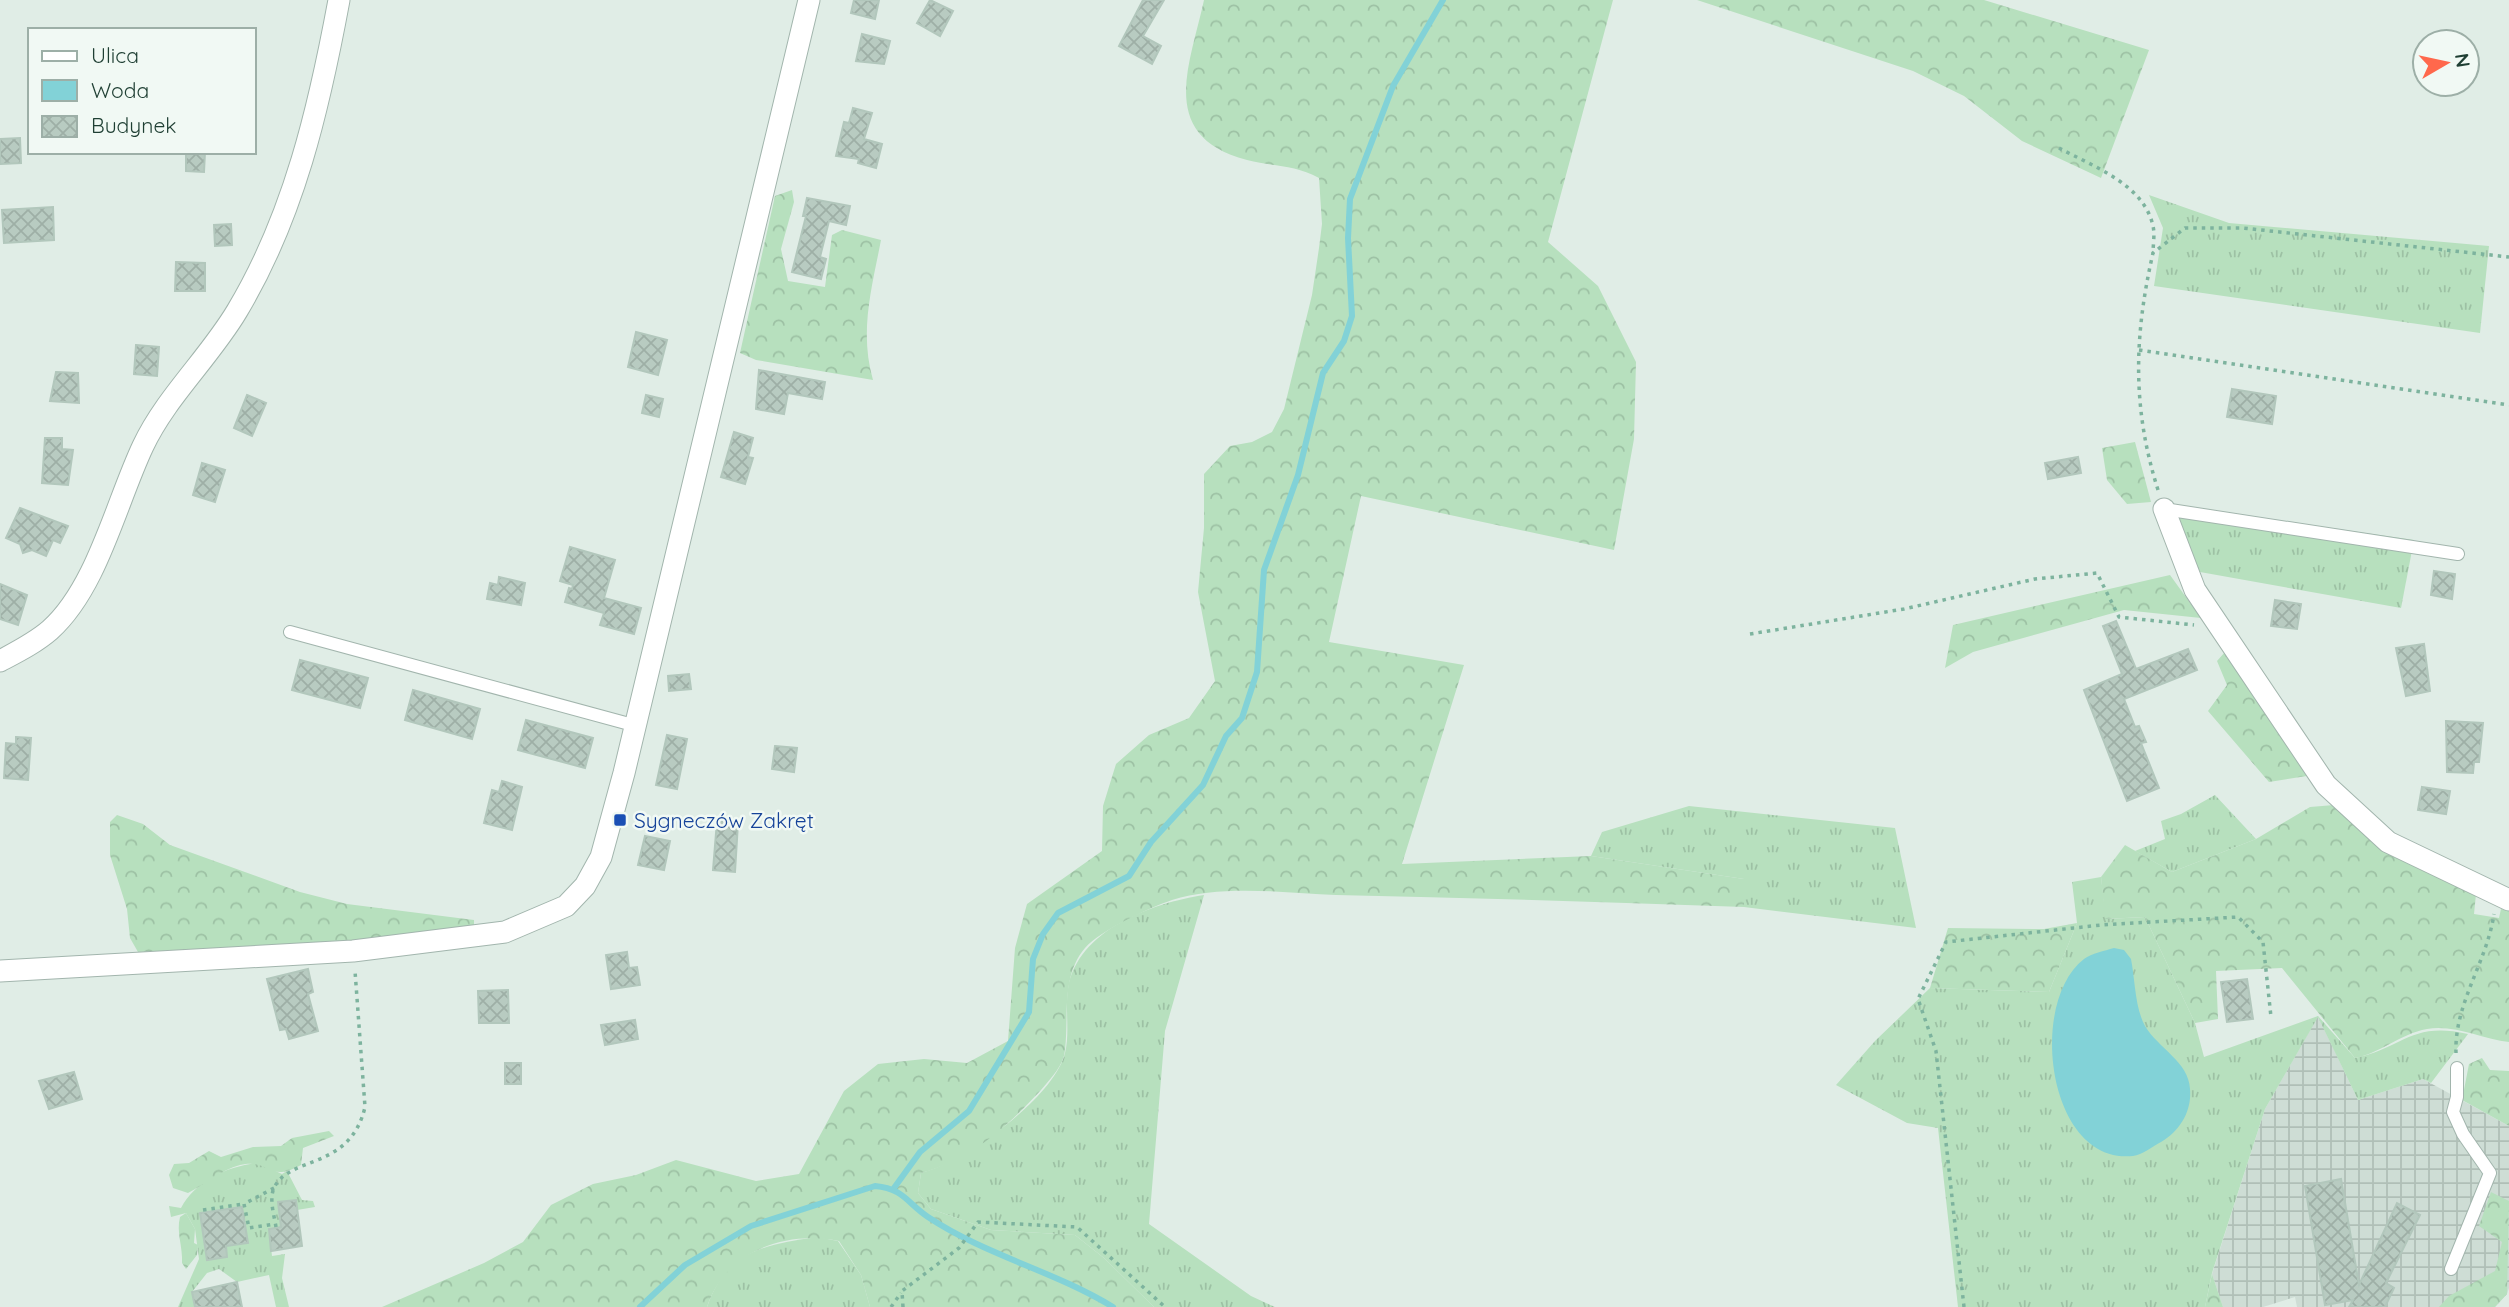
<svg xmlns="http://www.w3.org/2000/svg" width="2509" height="1307" viewBox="0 0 2509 1307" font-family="Quicksand,sans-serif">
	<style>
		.industrial { fill: url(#industrial-grid) }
		.grass { fill: url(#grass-tufts) }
		.forest { fill: url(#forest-crowns) }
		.water { fill: #82d2d7 }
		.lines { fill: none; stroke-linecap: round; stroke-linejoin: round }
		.stream { stroke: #82d2d7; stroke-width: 6 }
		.building { fill: url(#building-cross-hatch); stroke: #b2c7bc; stroke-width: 2 }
		.service-casing { stroke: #a2b5ad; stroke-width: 14 }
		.minor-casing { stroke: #a2b5ad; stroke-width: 23 }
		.path { stroke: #7db39e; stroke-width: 3.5; stroke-dasharray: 3.5 5; stroke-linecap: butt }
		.service { stroke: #fff; stroke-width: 12 }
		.minor { stroke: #fff; stroke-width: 21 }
		.transit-dot { fill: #1a4fb4; stroke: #f1f9f4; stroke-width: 2.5 }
		.labels { text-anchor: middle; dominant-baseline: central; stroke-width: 5; stroke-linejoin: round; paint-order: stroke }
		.transit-label { font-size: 21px; fill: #164399; stroke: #f1f9f4; text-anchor: start }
	</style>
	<defs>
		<pattern id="industrial-grid" width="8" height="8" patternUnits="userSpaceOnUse" patternTransform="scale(1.75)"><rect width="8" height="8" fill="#ceddd5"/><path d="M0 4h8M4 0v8" fill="none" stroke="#b0bfb7"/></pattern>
		<pattern id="grass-tufts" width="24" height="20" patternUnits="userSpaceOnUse" patternTransform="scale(1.75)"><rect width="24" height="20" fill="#b7e0be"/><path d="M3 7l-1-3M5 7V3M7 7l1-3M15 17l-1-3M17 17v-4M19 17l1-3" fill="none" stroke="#9dc1a4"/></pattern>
		<pattern id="forest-crowns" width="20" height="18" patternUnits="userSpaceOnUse" patternTransform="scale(1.75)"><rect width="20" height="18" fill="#b7e0be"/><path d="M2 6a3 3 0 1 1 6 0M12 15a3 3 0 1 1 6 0" fill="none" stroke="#9dc1a4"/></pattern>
		<pattern id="building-cross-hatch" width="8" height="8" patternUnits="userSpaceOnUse" patternTransform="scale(1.75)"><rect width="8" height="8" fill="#b8cbc1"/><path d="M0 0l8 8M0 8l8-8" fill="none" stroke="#9eafa6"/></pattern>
	</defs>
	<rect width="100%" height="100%" fill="#e0ede6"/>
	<path class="industrial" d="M2318,1016l40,84 65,-21 86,47v162l-2,6 -12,13h-198l-2,-10 -32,10h-40l-11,-33 53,-165z"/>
	<g class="grass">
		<path d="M2149,195l80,28 260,23 -9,87 -326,-47 9,-58z"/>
		<path d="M2171,505l243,35 -13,68 -201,-36z"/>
		<path d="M2215,795l41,44 -84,33 -37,-21 30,-12 -4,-18 20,-7z"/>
		<path d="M1689,806l206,22 21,100 -172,-21v-28l-153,-23 11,-24z"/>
		<path d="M2101,877l5,42 39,-2 50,106 9,34 114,-41 37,42c48,-10 56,-37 113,-24l-37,49 -8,-4 -65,21 -40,-83 -53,92 -53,164 -7,34h-247l-20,-179 -31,-5 -71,-38 39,-44 55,-53 119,4 28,-69 -5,-41z"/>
		<path d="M1204,895l-39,136 -16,193 102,72 24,11h-121l-50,-49 -29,-23 -84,-5 -60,-21 -13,-16 3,-20c43,-11 133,-75 144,-120 5,-20 0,-44 3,-64 9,-59 84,-86 136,-94z"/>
		<path d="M258,1163l24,11 5,-3 15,29 11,1 2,6 -18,3 -2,-10 -17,2 3,25 -12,2 3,27 13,-2 -3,24 7,29h-13l-7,-32 -32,7 -18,-13 -12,4 -15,19 3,15h-17l21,-48 -4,-30 -9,-16 -15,4 -2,-11 12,2c14,-27 46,-42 77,-45z"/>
		<path d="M817,1237l21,4 23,34 9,32h-163c19,-56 57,-62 110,-70z"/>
	</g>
	<g class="forest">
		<path d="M1204,0h409l-65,242 50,44 38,76 -2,77 -20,111 -253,-54 -32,146 135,23 -62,199 189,-8 153,23v28c-136,-5 -272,-9 -408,-12 -52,-2 -113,-11 -164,5 -23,8 -71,30 -87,48 -24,28 -16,68 -20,102 -1,15 -14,28 -24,40 -34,37 -70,70 -120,83l-3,20 13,16 60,21 84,5 29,23 50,49h-284l-9,-32 -22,-34c-55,-11 -114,11 -132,66h-325l102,-44 39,-21 28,-37 42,-21 43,-9 40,-15 80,21 43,-7 45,-83 34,-27 46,-5 43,4 41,-22 7,-93 12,-44 75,-53 1,-45 13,-42 33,-29 40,-17 26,-37 -17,-89 6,-64v-54l26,-28 22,-4 20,-10 12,-23 28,-114 7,-47 3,-24 -3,-46c-25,-14 -46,-11 -72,-18 -91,-24 -57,-95 -43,-160z"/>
		<path d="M1697,0h287l165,50 -48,128 -79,-37 -58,-45 -51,-25z"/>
		<path d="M792,190l2,12 -13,47 7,32 37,6 7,-52 10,-5 39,10c-9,47 -22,92 -8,140l-117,-20 -16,-7 35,-157z"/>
		<path d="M2135,442l16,60 -24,2 -20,-24 -5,-32z"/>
		<path d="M2170,575l31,43 -77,-8 -151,42 -28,16 8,-43z"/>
		<path d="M2225,652l88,123 -44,7 -61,-71 19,-26 -10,-24z"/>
		<path d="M2334,805l142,89 -2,20 25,4 2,-9 8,2v131c-27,-3 -55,-18 -82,-13 -27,5 -46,24 -72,29l-73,-90 -66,3 2,48 -23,4 -50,-106 -40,2 -4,-42 24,-32 47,27 84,-33 54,-32z"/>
		<path d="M117,815l26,9 27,21 130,47 47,12 127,16v11l-108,12 -228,9 -8,-14 -3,-29 -17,-54v-33z"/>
		<path d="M2077,923l-28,69 -119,-4 18,-60 96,1z"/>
		<path d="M2482,1058l8,12 19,1v55l-47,-26 7,-36z"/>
		<path d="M329,1131l5,5 -31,12 -2,17c-34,19 -30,-7 -61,0 -19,5 -35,19 -52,28l-15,-5 -4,-13 5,-11 15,-1 20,-12 12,6 32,-10 28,-1 11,-8z"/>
		<path d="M2491,1192l18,9 -2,93 -12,13h-56l10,-11 46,-25 7,-29 -23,-16z"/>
		<path d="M186,1213l9,16 -1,14 4,2 -1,10 -11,14 -4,-6c1,-16 -6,-31 -2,-46z"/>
		<path d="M2212,1274l11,33h-18z"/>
	</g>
	<path class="water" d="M2114,948l10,2 7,9c4,20 4,49 14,67 13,22 44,36 45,63 2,22 -10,42 -29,53 -8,4 -19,13 -28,14 -85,9 -106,-153 -49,-197 8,-6 20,-8 30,-11z"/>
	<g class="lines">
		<g class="stream">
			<path d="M894,1188l26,-36 49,-41 60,-99 4,-53 10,-25 15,-21 71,-37 22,-34 52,-57 23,-49 16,-18 15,-46 7,-102 34,-95 25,-102 21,-32 8,-25 -4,-78 2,-39 43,-113 50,-86"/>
			<path d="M640,1307l45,-42 66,-39 124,-40c29,3 31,16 53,31 57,38 126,54 185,90"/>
		</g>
	</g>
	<g class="building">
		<path d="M854,0h25l-4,19 -24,-6z"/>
		<path d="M930,0l23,11 -13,25 -23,-13z"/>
		<path d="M1143,0h21l-21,36 18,10 -9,18 -33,-18z"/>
		<path d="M862,34l28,7 -6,23 -28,-3z"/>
		<path d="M853,108l19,5 -8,26 18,5 -6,24 -18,-5 1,-4 -23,-3 8,-34 5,1z"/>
		<path d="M20,138l1,25 -21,1v-25z"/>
		<path d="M186,152h19l-1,20 -18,-1z"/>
		<path d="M807,198l43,8 -4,19 -17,-4 -9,36 6,2 -5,20 -29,-7 14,-56h-3z"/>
		<path d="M53,207l1,33 -50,3 -2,-33z"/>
		<path d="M231,224l1,21 -17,1 -1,-21z"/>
		<path d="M176,262l29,1v28h-30z"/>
		<path d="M636,332l31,8 -9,35 -30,-8z"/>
		<path d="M136,345l23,2 -2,29 -23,-2z"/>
		<path d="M759,370l66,12 -3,17 -34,-6 -4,21 -28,-5z"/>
		<path d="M56,372l22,1 1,30 -29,-2z"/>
		<path d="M2232,389l44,7 -4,28 -45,-7z"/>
		<path d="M247,395l19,8 -14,33 -18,-8z"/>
		<path d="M646,395l17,4 -4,18 -17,-4z"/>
		<path d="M734,432l19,6 -5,19 5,1 -8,26 -24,-7z"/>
		<path d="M45,438h17v11l11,1 -5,35 -26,-2z"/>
		<path d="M2078,457l3,16 -33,6 -3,-16z"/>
		<path d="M202,463l23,7 -10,32 -22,-7z"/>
		<path d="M20,508l48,18 -8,17 -7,-3 -7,16 -14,-6 -9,3 -3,-9 -14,-6z"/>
		<path d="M570,547l45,13 -11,38 37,10 -7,26 -34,-9 4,-12 -39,-11 4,-14 3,1 1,-4 -13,-4z"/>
		<path d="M2434,571l21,3 -3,25 -21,-4z"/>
		<path d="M499,577l26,6 -4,22 -34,-6 3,-16 8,2z"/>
		<path d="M0,584l27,11 -9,30 -18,-6z"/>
		<path d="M2275,600l26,4 -4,25 -26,-3z"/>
		<path d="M2116,621l20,48 52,-20 9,21 -73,29 11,28 4,-1 7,16 -5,1 18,45 -32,13 -43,-111 38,-16 -19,-48z"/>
		<path d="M2424,644l6,47 -24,5 -10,-48z"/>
		<path d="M300,660l68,18 -8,30 -68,-18z"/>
		<path d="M689,674l2,15 -22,2 -1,-15z"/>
		<path d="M413,690l67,19 -8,30 -67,-19z"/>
		<path d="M526,720l67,18 -8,30 -67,-18z"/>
		<path d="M2446,721l37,2 -4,39h-5l-1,11 -26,-1z"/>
		<path d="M667,735l20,4 -10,50 -21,-4z"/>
		<path d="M16,737l15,1 -3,42 -24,-2 2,-35 10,1z"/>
		<path d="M775,746l22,2 -3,24 -22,-3z"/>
		<path d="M502,781l20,6 -10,43 -28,-7 8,-33 7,2z"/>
		<path d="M2422,787l28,4 -4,23 -28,-4z"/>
		<path d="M717,821l21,2 -3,49 -22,-2z"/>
		<path d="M645,836l25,5 -6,29 -26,-5z"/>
		<path d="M627,952l2,16 8,-1 3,18 -29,4 -5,-34z"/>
		<path d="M308,969l5,23 -5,2 10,37 -29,8 -3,-10 -6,1 -13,-51z"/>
		<path d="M2247,979l6,40 -26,3 -6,-40z"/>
		<path d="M508,990l1,33h-30l-1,-32z"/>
		<path d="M635,1020l3,19 -33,6 -4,-20z"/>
		<rect x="505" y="1063" width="16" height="21"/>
		<path d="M74,1072l8,27 -33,10 -10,-28z"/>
		<path d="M2341,1179l18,106 38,-82 23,12 -34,68 8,5 -9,19h-36l4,-7 -28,5 -20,-119z"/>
		<path d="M296,1200l6,46 -31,5 -2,-22 12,-2 -3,-25z"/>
		<path d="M242,1207l6,36 -22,3 1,11 -20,3 -7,-47z"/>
		<path d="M237,1282l5,25h-47l-3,-15z"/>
	</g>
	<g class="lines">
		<defs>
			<g id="service">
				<path d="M2164,509l294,45"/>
				<path d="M290,632l343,93"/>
				<path d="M2451,1269l39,-96 -27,-39 -10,-22 4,-15v-29"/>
			</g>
			<g id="minor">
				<path d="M2164,509l31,81 131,195 62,57 121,58"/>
				<path d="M0,661c17,-9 35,-18 50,-31 47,-42 66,-127 93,-184 23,-49 66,-88 94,-135 57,-95 82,-203 102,-311"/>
				<path d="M0,971l353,-20 152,-19 61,-26 19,-20 16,-29 23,-84 185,-773"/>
			</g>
		</defs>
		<use href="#service" class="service-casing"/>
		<use href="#minor" class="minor-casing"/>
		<g class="path">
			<path d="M2059,148c33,18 85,36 94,78 2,8 0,19 0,27"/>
			<path d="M2139,350l370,55"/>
			<path d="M2158,490c-26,-82 -24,-154 -5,-237l32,-25h58l266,29"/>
			<path d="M1750,634l154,-25 131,-30 62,-6 22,44 75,8"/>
			<path d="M2456,1053c-2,-49 31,-91 38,-139"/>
			<path d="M274,1188l-30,16 5,24 26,-4"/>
			<path d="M203,1210l41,-6"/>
			<path d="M276,1227c-2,-12 -7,-28 -2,-39 15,-33 76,-17 91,-81l-10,-136"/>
			<path d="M891,1307l10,-14"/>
			<path d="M903,1307l-1,-16 57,-43 19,-26 99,5 88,80"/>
			<path d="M1964,1307l-28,-256 -18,-52 28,-57 155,-17 137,-8 25,25 8,75"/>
		</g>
		<use href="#service" class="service"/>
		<use href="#minor" class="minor"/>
	</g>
	<rect class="transit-dot" x="613" y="813" width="14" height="14" rx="3.5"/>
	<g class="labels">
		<g class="transit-label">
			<text x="634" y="820">Sygneczów Zakręt</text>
		</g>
	</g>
	<rect x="28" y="28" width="228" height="126" fill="#f1f9f4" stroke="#9dafa7" stroke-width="2"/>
	<rect x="42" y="51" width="35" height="10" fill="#ffffff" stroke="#9dafa7" stroke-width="2"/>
	<text x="91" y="63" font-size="21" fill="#1f3f33">Ulica</text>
	<rect x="42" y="80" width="35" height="21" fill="#82d2d7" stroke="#9dafa7" stroke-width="2"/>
	<text x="91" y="98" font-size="21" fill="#1f3f33">Woda</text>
	<rect x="42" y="116" width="35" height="21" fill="url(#building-cross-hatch)" stroke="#9dafa7" stroke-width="2"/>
	<text x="91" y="133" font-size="21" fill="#1f3f33">Budynek</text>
	<g transform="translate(2446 63) rotate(81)"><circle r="33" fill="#f1f9f4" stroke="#9dafa7" stroke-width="2"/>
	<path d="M0-5L12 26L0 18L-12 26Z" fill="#ff684c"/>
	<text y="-10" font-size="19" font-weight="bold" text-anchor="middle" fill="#1f3f33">N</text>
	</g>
</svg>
